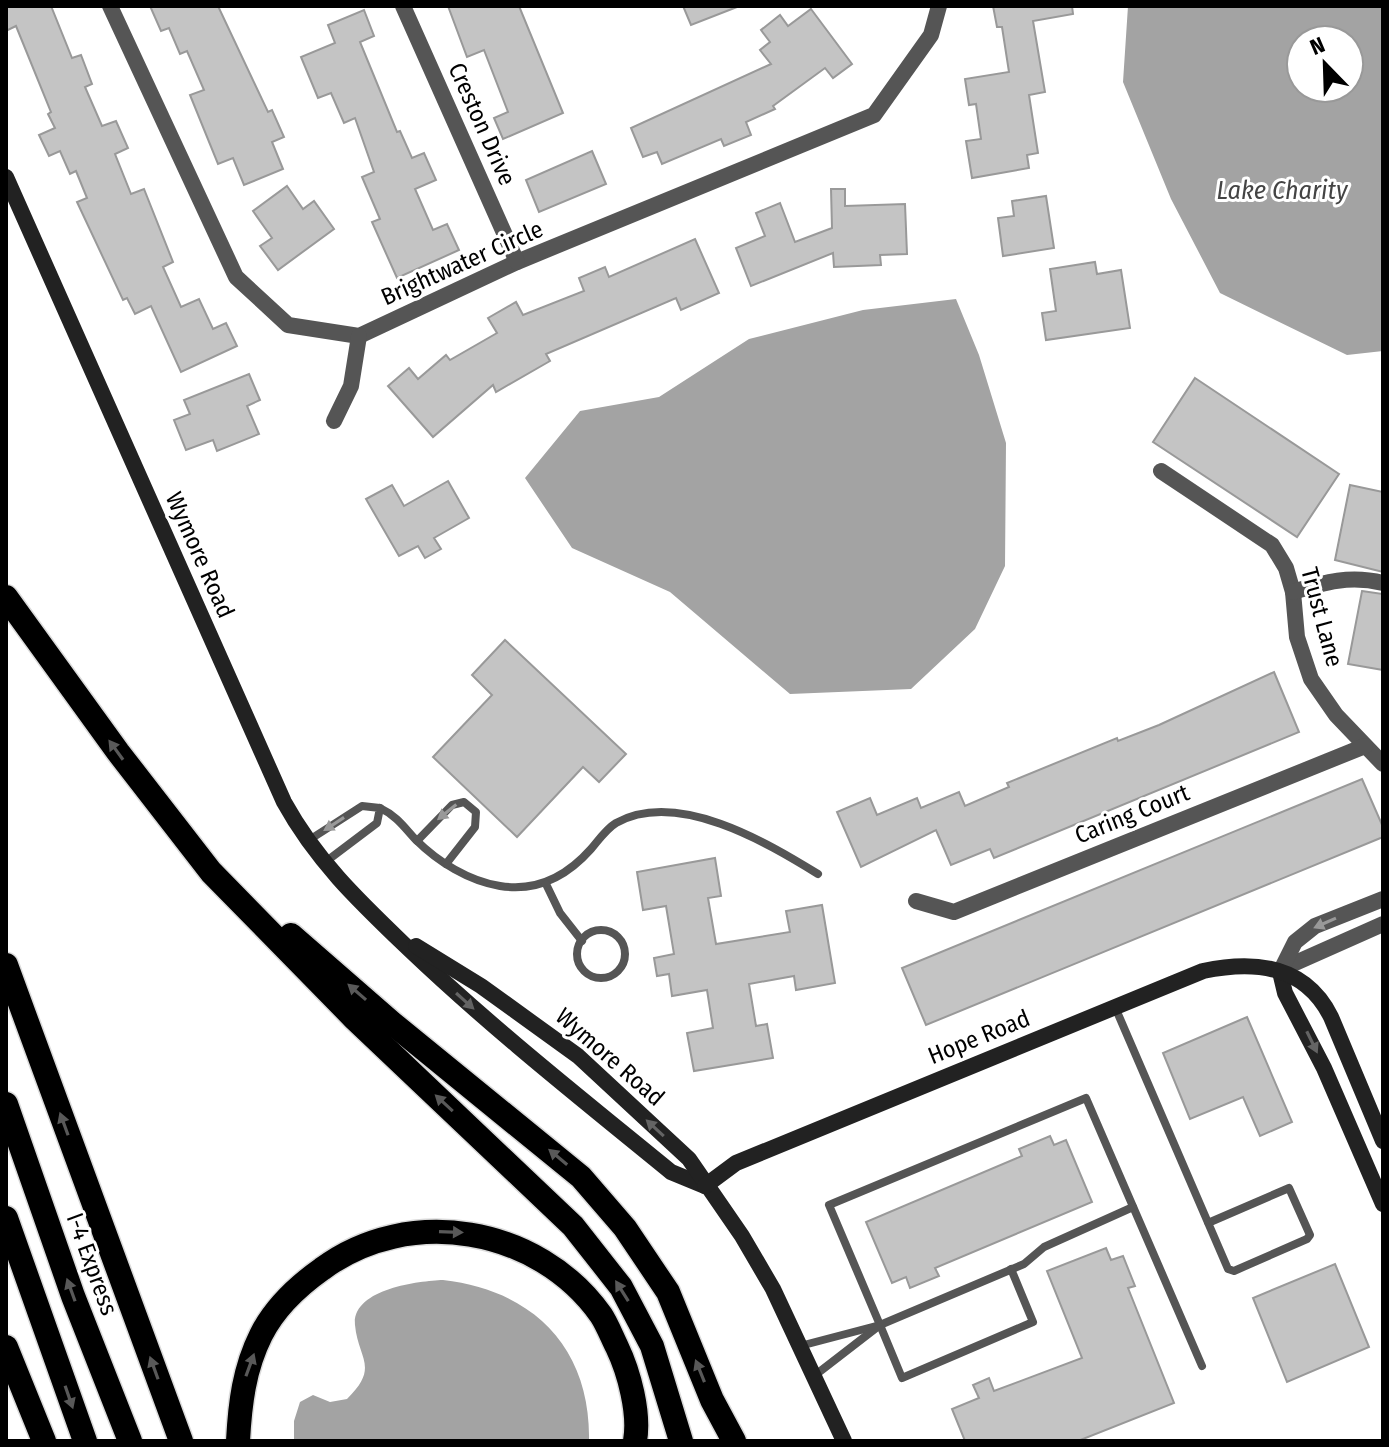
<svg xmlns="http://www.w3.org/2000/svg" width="1389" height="1447" viewBox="0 0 1389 1447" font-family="'Fira Sans Condensed',sans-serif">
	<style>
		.water { fill: #a3a3a3; fill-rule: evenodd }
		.building { fill: #c4c4c4; stroke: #999; stroke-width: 2 }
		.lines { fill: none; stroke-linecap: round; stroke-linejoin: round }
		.highway-casing { stroke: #dbdbdb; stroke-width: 27 }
		.lane { stroke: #555; stroke-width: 8 }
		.street { stroke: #555; stroke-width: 16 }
		.secondary { stroke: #222; stroke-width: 16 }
		.highway { stroke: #000; stroke-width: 24 }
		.oneway { fill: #595959 }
		.oneway2 { fill: #999 }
		.oneway3 { fill: #646464 }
		.labels { text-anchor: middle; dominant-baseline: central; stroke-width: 6; stroke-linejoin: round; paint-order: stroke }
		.street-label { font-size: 24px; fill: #000; stroke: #fff }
		.water-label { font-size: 26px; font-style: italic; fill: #444; stroke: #fff }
	</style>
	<rect width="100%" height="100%" fill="#fff"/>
	<g class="water">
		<path d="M1128,6h255v345l-36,4 -127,-62 -49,-94 -48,-117zM1301,40h48v48h-48z"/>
		<path d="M956,299l23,56 27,88 -1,123 -30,63 -64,60 -121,5 -120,-102 -98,-44 -47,-70 55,-67 79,-14 90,-58 114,-29z"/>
		<path d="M443,1280c90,10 148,68 146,161h-295v-20l6,-19 13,-7 17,7 17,-3c33,-32 11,-40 8,-74 -3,-36 63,-44 88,-45z"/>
	</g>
	<g class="building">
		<path d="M6,6h45l21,52 9,-3 11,29 -7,3 17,39 14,-5 12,27 -13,6 16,40 13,-5 29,73 -10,5 18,40 18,-8 14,30 13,-6 11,23 -56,26 -30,-66 -16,8 -8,-16 -4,2 -46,-98 10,-4 -11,-27 -6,3 -10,-23 -11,5 -10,-21 16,-7 -7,-14 3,-2 -35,-86 -10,5z"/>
		<path d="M150,6h68l50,106 4,-2 12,27 -12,5 11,27 -39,16 -11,-27 -15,6 -28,-69 14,-5 -17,-39 -7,3 -11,-26 -8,3z"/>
		<path d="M448,6h71l44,107 -60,26 -9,-21 14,-6 -24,-62 -17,7z"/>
		<path d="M683,6h54v1l-46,18z"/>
		<path d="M993,6h79l1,8 -40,7 12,71 -16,3 9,58 -11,2 2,13 -57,10 -6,-37 15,-2 -5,-35 -7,1 -4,-26 44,-7 -7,-45h-5z"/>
		<path d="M811,9l41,55 -19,14 -8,-10 -52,38 2,3 -29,13 5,13 -27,11 -3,-7 -59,25 -5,-12 -14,5 -12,-29 140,-64 -11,-14 10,-8 -9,-12 19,-15 8,11z"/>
		<path d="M364,10l10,26 -14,6 37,90 3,-1 12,27 12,-5 12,27 -21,9 18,41 14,-6 12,26 -62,28 -25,-56 8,-3 -18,-42 12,-5 -19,-54 -11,5 -13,-30 -13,5 -17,-41 34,-14 -7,-18z"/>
		<path d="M592,151l14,33 -67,28 -13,-32z"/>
		<path d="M287,186l16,23 11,-8 20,28 -56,41 -18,-24 12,-8 -19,-27z"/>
		<path d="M831,189h14v17l60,-2 2,50 -27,1 1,10 -47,2 -1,-14 -82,33 -15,-38 29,-12 -9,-23 24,-10 15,39 37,-14z"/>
		<path d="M1046,196l8,52 -51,8 -5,-38 16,-2 -2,-15z"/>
		<path d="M695,239l24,54 -38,17 -5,-12 -130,56 4,7 -54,31 -3,-7 -60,52 -45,-51 21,-18 9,11 28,-24 4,5 47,-27 -9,-15 28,-16 7,13 61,-24 -5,-13 26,-11 4,10z"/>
		<path d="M1095,262l2,12 24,-4 9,58 -84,12 -4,-27 14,-2 -6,-42z"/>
		<path d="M249,374l11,26 -13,6 12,28 -42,17 -4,-11 -27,10 -12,-30 16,-6 -6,-14z"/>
		<path d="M1195,378l144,96 -42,63 -144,-95z"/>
		<path d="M448,481l21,37 -35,20 7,11 -16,9 -7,-12 -19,10 -33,-57 26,-14 12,21z"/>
		<path d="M1350,485l33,7v80l-48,-12z"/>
		<path d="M1362,591l21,3v76l-35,-6z"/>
		<path d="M505,640l121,114 -27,28 -16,-15 -66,70 -84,-80 59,-62 -20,-20z"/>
		<path d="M1274,672l25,60 -305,126 -4,-9 -39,16 -15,-35 -75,37 -24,-55 33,-14 7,17 40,-17 4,10 38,-16 6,14 44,-19 -2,-4 110,-45 1,3 41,-16z"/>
		<path d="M1362,779l21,48v10l-457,188 -24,-57z"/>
		<path d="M715,858l6,38 -13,2 8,46 74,-12 -4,-21 36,-6 13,78 -39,7 -2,-14 -45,8 7,42 11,-2 6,34 -79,13 -7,-38 26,-5 -6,-38 -35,6 -3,-22 -12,2 -3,-18 20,-4 -8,-48 -23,4 -6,-38z"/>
		<path d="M1247,1017l45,105 -32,14 -17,-39 -53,22 -27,-66z"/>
		<path d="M1050,1136l4,9 12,-5 26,62 -157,66 4,8 -29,12 -4,-11 -14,6 -26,-61 156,-66 -3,-7z"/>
		<path d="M1106,1248l5,12 12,-4 12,30 -7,2 46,115 -96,38h-113l-13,-32 27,-11 -6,-13 16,-7 5,13 88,-33 -35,-87z"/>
		<path d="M1335,1264l34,83 -82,35 -34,-84z"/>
	</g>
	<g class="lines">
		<defs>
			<g id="highway">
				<path d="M6,597l112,155 93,120 144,147 218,207 48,61 31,59 29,95"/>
				<path d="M291,935l101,88 189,154 44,51 43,64 44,108 22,41"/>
				<path d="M6,965l175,476"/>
				<path d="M6,1104l67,192 57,145"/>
				<path d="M6,1218l79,223"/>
				<path d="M6,1347l38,94"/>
				<path d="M238,1441c2,-37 6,-72 23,-106 13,-26 37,-49 61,-66 86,-64 216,-43 279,46 6,9 11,22 16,32 12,25 23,66 18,94"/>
			</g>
		</defs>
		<use href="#highway" class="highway-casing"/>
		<g class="lane">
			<path d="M380,808c17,8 24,19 36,32 22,22 53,41 84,46 37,6 67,-10 91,-37 7,-8 15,-20 25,-26 61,-34 150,19 202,51"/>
			<path d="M417,841l35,-36 12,-3 12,10 -1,15 -29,37"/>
			<path d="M306,842l56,-36 18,2 -3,15 -53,40"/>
			<path d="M546,884l14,29 22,28"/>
			<circle cx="601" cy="954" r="24"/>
			<path d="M1115,1007l113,262 6,2 73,-32 3,-4 -21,-47 -81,35"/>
			<path d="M880,1325l22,53 131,-56 -22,-53"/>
			<path d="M800,1346l80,-21 -51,-120 257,-107 116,268"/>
			<path d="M814,1376l66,-51 144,-61 20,-17 89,-40"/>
		</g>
		<g class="street">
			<path d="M110,6l126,271 52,48 71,11 158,-74 357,-147 57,-80 8,-29"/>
			<path d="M403,6l114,256"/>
			<path d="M334,421l17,-35 8,-50"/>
			<path d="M1161,471l111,74 14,23 7,24 4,45 14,42 25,36 47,49"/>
			<path d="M1293,592c32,-10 57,-17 90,-9"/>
			<path d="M916,901l38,11 411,-166"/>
			<path d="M1284,968l99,-44"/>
			<path d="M1280,972l15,-30 20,-16 68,-27"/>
		</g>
		<g class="secondary">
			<path d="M6,177l278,625c33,60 77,101 126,148 83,79 173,150 261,222l34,14"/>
			<path d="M416,946l65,40 97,70 111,103 53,77 31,53 71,152"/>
			<path d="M1280,972l5,21 39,75 59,136"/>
			<path d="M705,1186l31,-23 467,-192c52,-11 102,-6 128,46l52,124"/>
		</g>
		<use href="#highway" class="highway"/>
	</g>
	<defs><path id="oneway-solid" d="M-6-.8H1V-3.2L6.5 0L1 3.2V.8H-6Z" transform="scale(2)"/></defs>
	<g class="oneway">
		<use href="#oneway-solid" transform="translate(116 750) rotate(-126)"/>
		<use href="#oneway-solid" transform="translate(357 992) rotate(-139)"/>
		<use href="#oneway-solid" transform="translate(444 1103) rotate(-137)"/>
		<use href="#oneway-solid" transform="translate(64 1124) rotate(-110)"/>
		<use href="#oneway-solid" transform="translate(558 1157) rotate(-140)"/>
		<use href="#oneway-solid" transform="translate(451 1232) rotate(2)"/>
		<use href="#oneway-solid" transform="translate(71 1290) rotate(-110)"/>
		<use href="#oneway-solid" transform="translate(622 1291) rotate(-122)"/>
		<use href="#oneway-solid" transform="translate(250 1365) rotate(-70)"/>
		<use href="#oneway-solid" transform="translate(154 1368) rotate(-110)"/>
		<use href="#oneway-solid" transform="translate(700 1371) rotate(-112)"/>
		<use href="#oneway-solid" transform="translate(69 1397) rotate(71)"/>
	</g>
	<g class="oneway2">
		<use href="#oneway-solid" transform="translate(447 812) rotate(141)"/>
		<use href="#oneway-solid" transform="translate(334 824) rotate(147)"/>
		<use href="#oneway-solid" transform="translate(1325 923) rotate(156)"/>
	</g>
	<g class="oneway3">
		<use href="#oneway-solid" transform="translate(465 1001) rotate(42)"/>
		<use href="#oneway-solid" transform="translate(1312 1042) rotate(64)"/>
		<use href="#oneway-solid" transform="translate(655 1128) rotate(-137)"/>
	</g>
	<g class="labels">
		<g class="street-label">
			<text transform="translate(482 124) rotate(66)">Creston Drive</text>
			<text transform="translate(462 263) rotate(-24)">Brightwater Circle</text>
			<text transform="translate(200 555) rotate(66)">Wymore Road</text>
			<text transform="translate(1322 617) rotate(75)">Trust Lane</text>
			<text transform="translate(1132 814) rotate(-22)">Caring Court</text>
			<text transform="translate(979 1037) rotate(-22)">Hope Road</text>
			<text transform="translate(610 1057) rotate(41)">Wymore Road</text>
			<text transform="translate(92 1264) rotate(70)">I-4 Express</text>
		</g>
		<g class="water-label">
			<text x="1282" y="190">Lake Charity</text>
		</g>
	</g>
	<rect width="1389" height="1447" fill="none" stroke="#000000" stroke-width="16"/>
	<g transform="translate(1325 64) rotate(337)"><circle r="38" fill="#ffffff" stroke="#999999" stroke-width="2"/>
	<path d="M0-6L14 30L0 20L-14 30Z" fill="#000000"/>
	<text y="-12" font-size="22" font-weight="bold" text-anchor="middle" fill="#000000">N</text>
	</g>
</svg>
